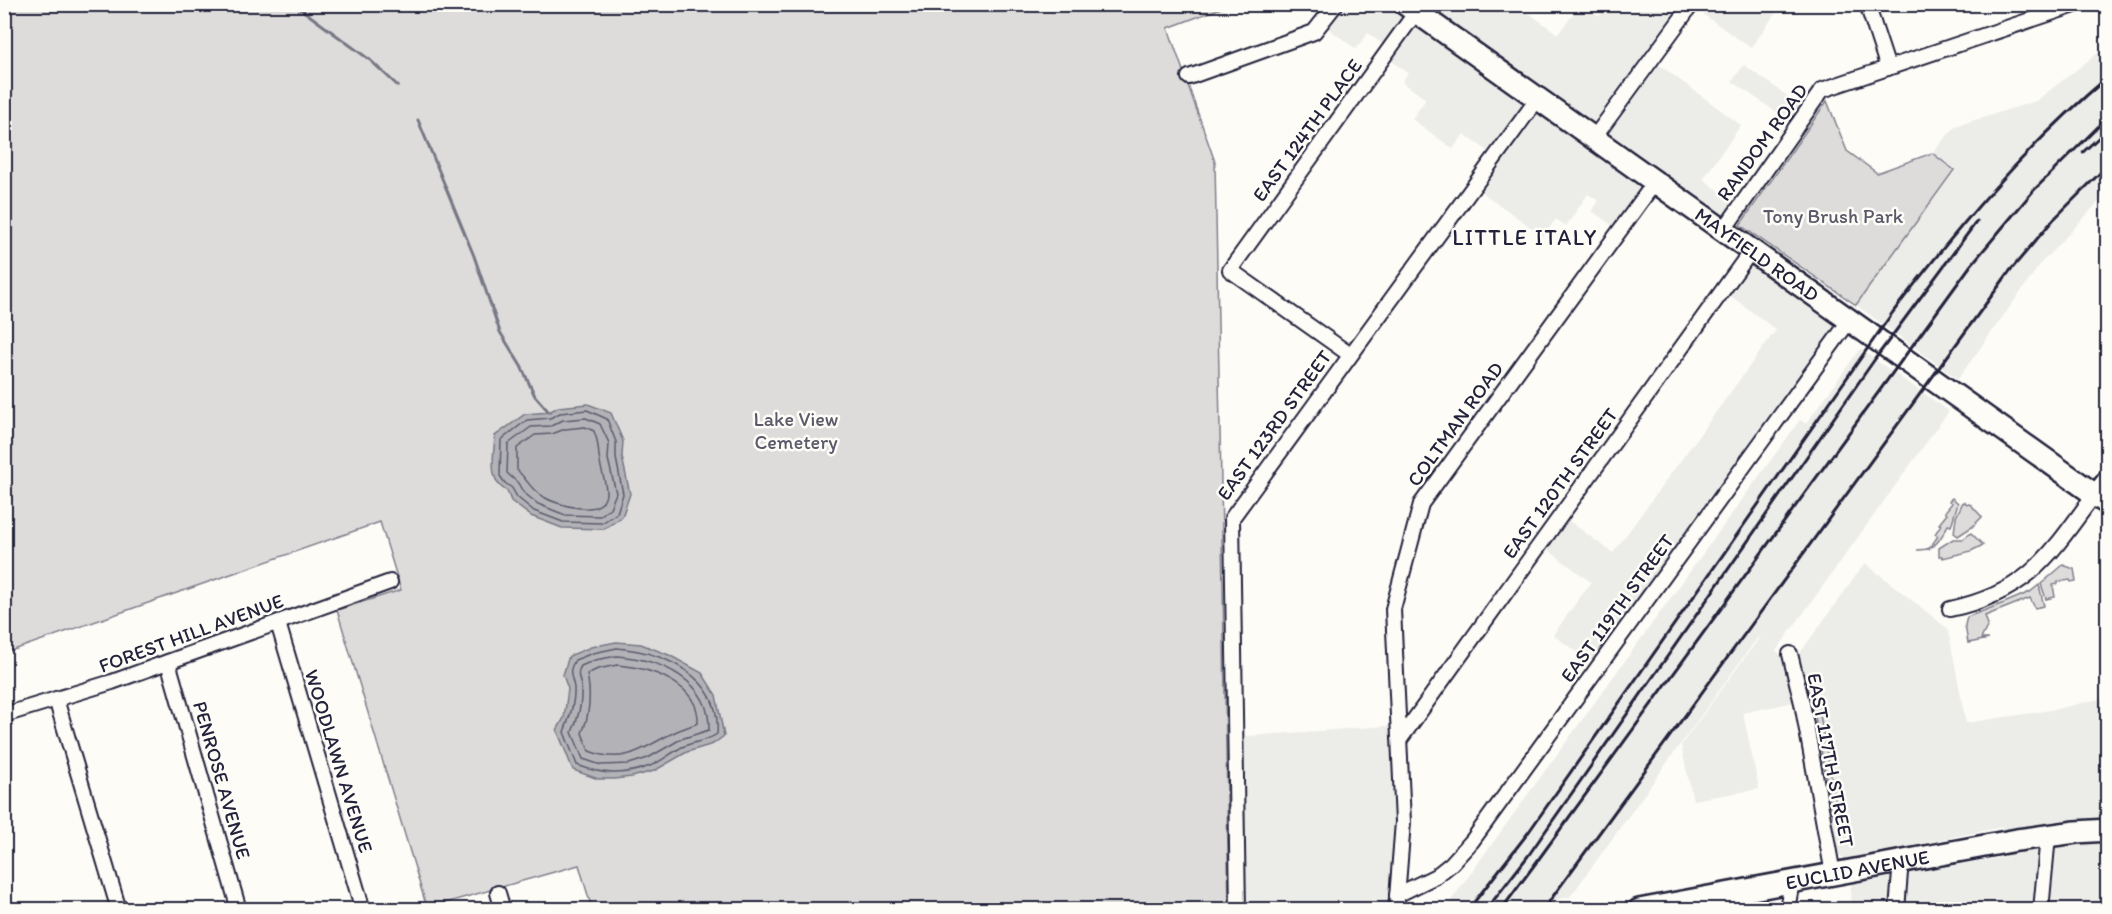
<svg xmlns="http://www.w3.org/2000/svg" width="2112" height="914" viewBox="0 0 2112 914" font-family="Itim,sans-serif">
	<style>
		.built { fill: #ecece9 }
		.green { fill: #dddcdb; stroke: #807f8b; stroke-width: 1.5 }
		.water { fill: #b2b2b7; stroke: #787885; stroke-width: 1.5 }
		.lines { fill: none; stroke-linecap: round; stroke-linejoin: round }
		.shore { stroke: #5c5c6d; stroke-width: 1.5 }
		.stream { stroke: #787885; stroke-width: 3 }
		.minor-casing { stroke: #22223b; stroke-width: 18 }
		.tertiary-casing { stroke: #22223b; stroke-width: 21 }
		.primary-casing { stroke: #22223b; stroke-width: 26 }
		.minor { stroke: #fdfcf7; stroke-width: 14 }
		.tertiary { stroke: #fdfcf7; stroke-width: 16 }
		.primary { stroke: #fdfcf7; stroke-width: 21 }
		.rail { stroke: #22223b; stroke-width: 3 }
		.labels { text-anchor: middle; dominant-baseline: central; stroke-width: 5; stroke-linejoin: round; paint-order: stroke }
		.street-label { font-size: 20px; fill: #22223b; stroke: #fdfcf7 }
		.park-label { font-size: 20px; fill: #5a5a6b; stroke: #fdfcf7 }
		.quarter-label { font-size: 22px; letter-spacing: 1.5px; fill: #22223b; stroke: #fdfcf7 }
	</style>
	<rect width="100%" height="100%" fill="#fdfcf7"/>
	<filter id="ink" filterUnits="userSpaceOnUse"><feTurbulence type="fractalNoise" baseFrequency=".0167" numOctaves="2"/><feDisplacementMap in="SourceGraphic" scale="12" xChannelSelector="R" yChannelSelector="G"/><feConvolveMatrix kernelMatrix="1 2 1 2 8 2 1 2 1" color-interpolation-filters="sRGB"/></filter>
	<g filter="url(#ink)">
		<g class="built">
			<path d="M1516,4l42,30 22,-29 19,11 9,-11h74l-36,50 95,70 -38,54 37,27 -17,25 -68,-49 -35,49 -28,-20 7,-10 -11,-7 -22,32 -10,-7 -13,17 -70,-50 22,-30 -31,-22 -11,15 -41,-30 14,-20 -24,-17 6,-9 -23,-17 4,-7 -21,-16 -12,16 -34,-25 10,-15 -5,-4z"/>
			<path d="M1699,4l82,1 -30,43 -61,-43 7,1z"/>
			<path d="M2107,46v147l-65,69 -84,117 -102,-74 98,-135 -22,-17 24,-27 80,-25z"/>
			<path d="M1744,65l63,45 -11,16 -64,-45z"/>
			<path d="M1751,251l98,70 -251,346 -45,-32 38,-53 -51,-38 21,-29 52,38 163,-223 -53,-40z"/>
			<path d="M1860,349l89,62 -173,240 8,6 16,-4 65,-90 83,66 18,94 91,-14 50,-12v212h-257l1,-26 157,-27 -6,-29 -156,32 -4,-2 -6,-5 -29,-153 -64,14 16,76 -66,11 -12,-55 78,-107 11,8 -12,-9 -188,260 -62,12 -64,1 356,-490 6,4z"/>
			<path d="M1400,725l-4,184h-158l-3,-172z"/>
		</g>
		<g class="green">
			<path d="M4,5h1225l-61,23 47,134 14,747h-637l-13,-44 -152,43 -90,-298 64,-20 -21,-68 -375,131z"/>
			<path d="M1827,101l20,50 30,22 55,-20 22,17 -98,135 -116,-80z"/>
			<path d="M1952,498l6,5 -7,23 -3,-1c-8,15 -13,26 -31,25l12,-1 9,-13 -3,-2 6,-9 -2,-1 8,-10 -2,-2 7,-9 -3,-2z"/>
			<path d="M1963,502l8,3 11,12 -10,10 -14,9 -4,-3 2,-16z"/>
			<path d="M1971,533l12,12 -12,6 -28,7 -1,-2h-3v-8l14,-9h10z"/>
			<path d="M2063,565l11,4 2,12 -5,1 -1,-2 -12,2v2l-5,1 2,12 -9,2 -5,-15z"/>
			<path d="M2039,585l5,21 -9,2 -5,-10 -45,18 3,9 -7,14h8l-21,4 -3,-18 2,-8 37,-14 26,-11z"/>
			<path d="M1819,709l19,106 -5,1 -19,-105z"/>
		</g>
		<g class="water">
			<path d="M588,404l23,9 12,28 -1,16 8,37 -8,23 -18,12 -42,-1 -31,-12 -20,-15 -4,-10c-20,-9 -13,-37 -12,-55l30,-22 24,-2 9,-5z"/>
			<path d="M616,642l25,2 28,11 33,18 14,22 8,41 -11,8 -26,8 -33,19 -22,6 -18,2h-16l-25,-9 -16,-40 7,-12 4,-29 -5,-14 6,-19 22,-9z"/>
		</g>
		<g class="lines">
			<g class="shore">
				<path d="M587,410l20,9 9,23v16l7,36 -6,19 -15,10 -39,-1 -29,-11 -17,-14 -5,-9 -7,-5 -5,-7 1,-36 26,-20 23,-2 10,-5z"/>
				<path d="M586,418l14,6 9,19 -1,16 8,34 -6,15 -10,8 -35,-1 -27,-11 -15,-12 -5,-9 -11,-10 1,-29 23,-17 20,-1 12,-6z"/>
				<path d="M585,427l9,4c6,14 3,17 6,31 1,9 7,22 6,32 -3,25 -50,11 -64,2 -11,-6 -16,-18 -25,-26v-22l18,-13 17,-1 13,-5z"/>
				<path d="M617,648c47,4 105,29 100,86 -10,7 -24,8 -35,13 -11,6 -21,15 -32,19 -26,10 -47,9 -73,-1l-13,-33c5,-13 11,-29 10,-44 -2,-14 -7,-14 1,-28l18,-7z"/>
				<path d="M617,656c42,3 94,24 92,74l-28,9 -33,19 -19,6 -28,1 -18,-6 -11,-27c6,-12 10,-29 9,-43 0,-10 -6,-14 0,-23l14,-6z"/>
				<path d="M617,665c32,2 83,19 81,58 -7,3 -14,5 -21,8 -33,15 -49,35 -88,20l-7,-18c8,-18 9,-40 5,-59l11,-5z"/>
			</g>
			<g class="stream">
				<path d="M294,4l76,56 28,26"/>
				<path d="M418,120l56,136 26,76 21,34 14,30 14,16"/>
			</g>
			<defs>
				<g id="minor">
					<path d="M1867,4l21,64"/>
					<path d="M1189,77l125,-45 22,-28"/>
					<path d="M1594,138l98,-134"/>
					<path d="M1723,231l99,-141 256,-86"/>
					<path d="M1349,354l-119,-84 186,-258"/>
					<path d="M1950,609c79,-17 100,-54 144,-114"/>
					<path d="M278,623l85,287"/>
					<path d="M1790,654l12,49 31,171"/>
					<path d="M168,662l71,248"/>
					<path d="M56,699l63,211"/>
					<path d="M4,715l108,-33 278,-100"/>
					<path d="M1401,738l350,-487"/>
					<path d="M498,893l5,17"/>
					<path d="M1397,895l39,-19 15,-12 21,-23 377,-520"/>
					<path d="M1238,910l-6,-392 306,-420"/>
					<path d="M1396,910l7,-88 -10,-213 28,-105 234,-322"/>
					<path d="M1787,910l5,-29"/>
					<path d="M1897,910l4,-50"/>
					<path d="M2041,910l7,-74"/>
				</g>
				<path id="tertiary" d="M2094,495l14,-18"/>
				<g id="primary">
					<path id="s1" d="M1405,4l703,500"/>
					<path id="s2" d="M1639,910l378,-70 59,-8 32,-2"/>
				</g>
			</defs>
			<use href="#minor" class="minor-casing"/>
			<use href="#tertiary" class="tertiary-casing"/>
			<use href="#primary" class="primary-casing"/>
			<use href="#minor" class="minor"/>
			<use href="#tertiary" class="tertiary"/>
			<use href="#primary" class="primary"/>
			<g class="rail">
				<path d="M2083,152l25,-23"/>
				<path d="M1468,910l60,-77 365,-521c65,-85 133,-166 215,-235"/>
				<path d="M1486,910l42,-54 347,-497 102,-138"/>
				<path d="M1501,910l37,-50 433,-595 63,-75 74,-73"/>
				<path d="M1543,910l466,-638 44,-52 55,-55"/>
			</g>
		</g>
	</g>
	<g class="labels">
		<g class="street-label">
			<text transform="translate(1307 130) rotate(-54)">EAST 124TH PLACE</text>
			<text transform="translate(1762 142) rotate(-54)">RANDOM ROAD</text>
			<text stroke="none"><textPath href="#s1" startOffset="432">MAYFIELD ROAD</textPath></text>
			<text transform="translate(1455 424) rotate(-54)">COLTMAN ROAD</text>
			<text transform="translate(1274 425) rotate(-54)">EAST 123RD STREET</text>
			<text transform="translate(1560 483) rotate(-54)">EAST 120TH STREET</text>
			<text transform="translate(1617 608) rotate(-54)">EAST 119TH STREET</text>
			<text transform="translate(191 633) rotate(-20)">FOREST HILL AVENUE</text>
			<text transform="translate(1831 760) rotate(79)">EAST 117TH STREET</text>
			<text transform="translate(339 761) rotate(73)">WOODLAWN AVENUE</text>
			<text transform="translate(222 780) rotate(74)">PENROSE AVENUE</text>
			<text stroke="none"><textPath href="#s2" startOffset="222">EUCLID AVENUE</textPath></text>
		</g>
		<g class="park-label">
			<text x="1833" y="216">Tony Brush Park</text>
			<text x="796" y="419">Lake View<tspan x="796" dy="23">Cemetery</tspan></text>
		</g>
		<g class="quarter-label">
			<text x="1525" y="237">LITTLE ITALY</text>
		</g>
	</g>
	<rect width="2112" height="914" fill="none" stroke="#fdfcf7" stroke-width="24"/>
	<rect x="12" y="12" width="2088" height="890" fill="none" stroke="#22223b" stroke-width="2" filter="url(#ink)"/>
</svg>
